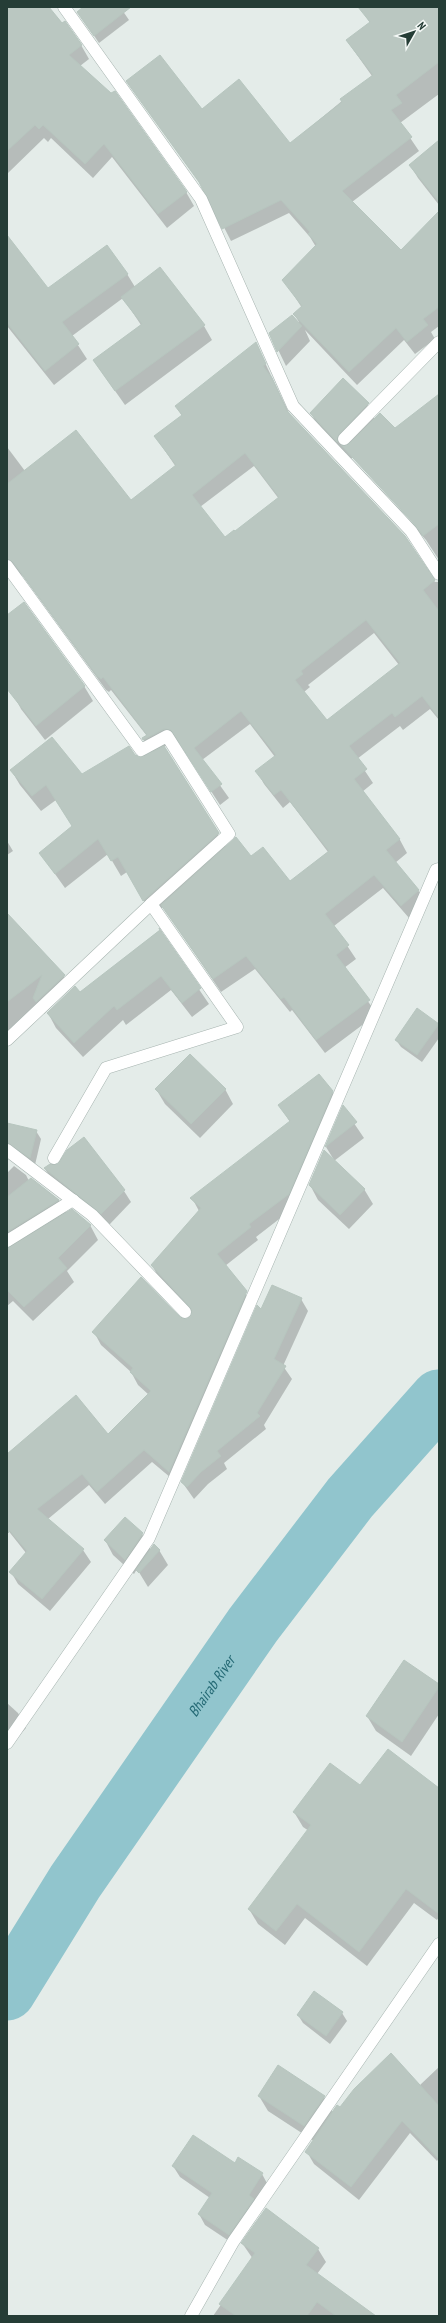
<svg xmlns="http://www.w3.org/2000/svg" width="446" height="2323" viewBox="0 0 446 2323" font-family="'PT Sans Narrow',sans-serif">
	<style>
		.shadow { fill: #0003; fill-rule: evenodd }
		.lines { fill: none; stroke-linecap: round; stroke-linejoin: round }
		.river { stroke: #91c5cd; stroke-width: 57 }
		.building { fill: #bac7c1; stroke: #b7c6bf; fill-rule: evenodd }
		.street-casing { stroke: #a7b4b0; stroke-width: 13 }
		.street { stroke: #fff; stroke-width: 12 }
		.labels { text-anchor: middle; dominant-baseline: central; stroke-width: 4; stroke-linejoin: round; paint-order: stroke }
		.water-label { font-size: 15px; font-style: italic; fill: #246974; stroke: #f5f9f7 }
	</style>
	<rect width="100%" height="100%" fill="#e4ece9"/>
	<g class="shadow">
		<path d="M7,7h41l33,38 8,14 -9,7 106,126 8,14 -27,22 -55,-71 -19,21 -42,-40 -3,4 -4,-4 -37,36z"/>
		<path d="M85,7h35l9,13 -30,23 -21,-31z"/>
		<path d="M366,7h73v87l-39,29 19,28 -67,51 49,50 38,-40v114l-8,6 4,7 -20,15 -11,-14 -47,45 -52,-55 5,11 -24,25 -16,-33 29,-11 -5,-8 8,-6 -18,-28 32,-33 -6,-10 -21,-24 -58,28 -26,-51 -77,-108 162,62 82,-68 -25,-35 23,-18 -8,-13z"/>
		<path d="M439,142v63l-21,-27 -8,-13z"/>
		<path d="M7,237l41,53 79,-16 8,13 69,39 8,14 -87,65 -31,-44 47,-36 -18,-27 -51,38 15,23 -33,26 -47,-59z"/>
		<path d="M256,344l34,71 114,121 31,46h4v138l-9,-11 -27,21 -3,-4 -43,33 16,24 -11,9 38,48 7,13 -12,10 23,27 8,14 -17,14 -26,-30 -49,38 22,33 -12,9 33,46 -52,39 -33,-43 -2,2 -35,-43 -34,23 -58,-85 -10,9 -26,-44 -6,4 -13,-22 -43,34 -25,-35 33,-26 -17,-27 -15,11 -21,-26 -9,-15 71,5 53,-20 6,4 11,-6 -9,-14 4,-3 -36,-46 -2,2 -3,-2 -84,-115 -9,-3 -6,-8v-117l18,24 106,31 45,-35 -21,-31 27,-20 -6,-10zM254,466l25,33 -44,34 -10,5 -25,-31zM374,633l25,32 -72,57 -23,-30 6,-5 -2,-2zM250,724l25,33 -18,14 7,13 19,24 7,-6 38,50 -38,31 -39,-25 -25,-11 -62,-100 8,-5 8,1 40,62 9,-7 -27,-38z"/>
		<path d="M366,402l9,18 20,9 44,-26v157l-13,-20 -80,-87v2l-27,-27 -8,-15zM351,458h3l67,72 -1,1z"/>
		<path d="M7,616l77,70 9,15 -48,39 -24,-31 -14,-27z"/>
		<path d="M7,841l6,10 -6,4z"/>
		<path d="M7,930l57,46 7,12 -27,26 -3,-3 -34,26z"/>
		<path d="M159,931l50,73 -17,13 -21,-27 -45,35 -3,-5 -40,37 -27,-29 -8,-15 32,-20z"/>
		<path d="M439,1024v14l-17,24 -21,-15 -5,-7z"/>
		<path d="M156,1089h69l8,15 -33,34 -35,-34z"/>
		<path d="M332,1092l7,13 -43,101 -40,31 2,3 -33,26 28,39 -76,178 -25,-21 -47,42 -16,-19 -41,34 35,31 8,12 -41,49 -32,-27 -7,-12 15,-19 -19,-24v-74l101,-20 41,-40 -11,-10 -7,-13 -30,-27 -7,-13 85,-14 8,2 4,-2 2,-5 -34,-35 -7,-13 47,-54 -7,-13 98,-76 -10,-16z"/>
		<path d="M343,1107l21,31 -30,23 30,28 9,15 -24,25 -31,-29 -8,-15 24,-25 -8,-13z"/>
		<path d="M7,1124l29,7 5,8 -6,26 -28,-17z"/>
		<path d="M50,1165h9l65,26 7,11 -22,23 -57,-45 -7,-11z"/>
		<path d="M14,1166l12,9 3,6 2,-2 28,21 8,14 23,11 8,15 -31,31 7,11 -41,39 -20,-20 -6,5v-133z"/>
		<path d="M301,1299l7,12 -25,55 9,13 -28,46 2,4 -42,34 3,6 -19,15 -14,15 -12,-17 79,-171z"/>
		<path d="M142,1534l9,16h8l9,15 -20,22 -11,-18 -3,5 -21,-19 -8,-15z"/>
		<path d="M439,1685v29l-28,42 -35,-25 -9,-15z"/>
		<path d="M7,1703l11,10 8,15 -19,21z"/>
		<path d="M439,1789v128l-2,3 -23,-17 -47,63 -62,-48 -20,27 -27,-21 -9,-15 60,-78 -6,-4 -9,-15z"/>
		<path d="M342,2013l5,8 -17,23 -27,-21 -5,-8z"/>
		<path d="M439,2067v91l-2,3 -27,-28 -51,67 -45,-36 -7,-12 7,-11 -46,-30 -9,-15 65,1 9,16 7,-5 80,-23z"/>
		<path d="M235,2164l27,10 6,11 -33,60 -30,-20 -6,-11 11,-16 -30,-21 -7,-11z"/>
		<path d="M242,2243l76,6 8,13 -9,12 58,42h-162l40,-57z"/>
	</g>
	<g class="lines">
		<path class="river" id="s1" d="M7,1992l68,-110 178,-257 97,-127 89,-100"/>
	</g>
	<g class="building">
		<path d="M7,7h42l13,16 3,-2 17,24 -13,10 42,38 4,-2 72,101 -29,22 -54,-70 -19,20 -42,-39 -4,4 -4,-4 -28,26z"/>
		<path d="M83,7h48l-37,29 -17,-24z"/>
		<path d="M358,7h81v55l-43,33 6,8 -11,7 21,27 -70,54 59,59 38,-39v96l-16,12 5,6 -21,17 -11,-14 -47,44 -56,-58 9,-8 -20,-26 35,-36 -9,-10 2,-2 -29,-32 -59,29 -23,-47 -73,-101 34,-26 42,54 37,-30 51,64 52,-41 -2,-3 33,-24 -27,-35 24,-18z"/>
		<path d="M439,140v62l-30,-37z"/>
		<path d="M7,235l41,53 59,-43 21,29 -66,48 17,22 -34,27 -38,-48z"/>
		<path d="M160,267l45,58 -90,66 -22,-31 49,-36 -21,-27z"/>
		<path d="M292,315l10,11 -25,26 -8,-19z"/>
		<path d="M256,342l10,22 -3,2 9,12 15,33 118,125 30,44 -12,10 16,21v107l-17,-22 -27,21 -3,-4 -43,33 18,23 -13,10 46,60 -14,11 33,40 -18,16 -27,-31 -49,39 24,31 -13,10 34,45 -54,40 -32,-43 -3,2 -35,-43 -33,23 -52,-74 75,-68 15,19 12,-9 27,34 39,-30 -48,-61 -7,5 -19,-24 21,-16 -35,-44 -47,37 28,36 -11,8 -40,-62 -7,-1 -21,11 -1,-2 5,-3 -44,-58 -2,2 -4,-3 -84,-114 -6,-3v-75l69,-54 55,70 45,-35 -22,-29 28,-21 -7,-9zM245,453l34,44 -44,34 -1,-1 -9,7 -33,-42zM366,620l34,43 -73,57 -32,-40 8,-6 -2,-3z"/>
		<path d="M343,378l26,25 -30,31 -2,8 -27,-29z"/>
		<path d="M439,394v130l-16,12 -7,-10 -75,-81 8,-1 31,-31 15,15z"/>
		<path d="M24,602l61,84 -49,40 -29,-37v-74z"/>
		<path d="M52,737l30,37 47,-28 6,9 6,2 23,-11 55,87 -76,68 -25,-44 -7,4 -13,-22 -43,35 -16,-21 33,-27 -26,-41 -14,11 -22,-26z"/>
		<path d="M7,913l58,62 -29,27 -3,-4 9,-23 -35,27z"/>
		<path d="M159,928l42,60 -19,15 -21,-27 -44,34 -3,-4 -40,37 -27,-30 28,-27 5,6 80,-62z"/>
		<path d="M417,1008l22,16 -22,31 -22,-15z"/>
		<path d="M190,1054l36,35 -35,35 -36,-35z"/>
		<path d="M319,1074l14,17 -44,103 -40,30 2,3 -34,27 30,37 -78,181 -25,-22 -47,42 -15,-18 -45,35 47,40 -42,50 -33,-27 18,-21 -17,-20 -3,3v-80l69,-59 32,39 43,-43 -21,-19 3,-4 -41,-36 49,-55 39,40 6,2 4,-2 2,-6 -2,-4 -39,-42 50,-57 -11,-10 100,-77 -12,-16z"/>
		<path d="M343,1105l14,17 -32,25z"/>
		<path d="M7,1123l30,7 -7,28 -23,-15z"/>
		<path d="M84,1137l41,53 -24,24 -57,-46 6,-4h8l9,-14z"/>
		<path d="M324,1150l41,39 -25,26 -31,-30z"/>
		<path d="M31,1178l28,22 -52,32v-35z"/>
		<path d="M72,1209l19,16 -33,33 9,10 -43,39 -17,-17v-42z"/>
		<path d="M272,1285l30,13 -28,61 12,7 -29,47 3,3 -43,35 4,5 -20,16 -14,15 -6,-5 76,-177 4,4z"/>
		<path d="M125,1517l18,16 -18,27 -21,-20z"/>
		<path d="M154,1544l6,6 -21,23 -3,-3z"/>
		<path d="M404,1660l35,24v3l-37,55 -36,-26z"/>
		<path d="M388,1749l51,39v126l-33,-25 -47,63 -62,-48 -21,27 -28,-22 63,-84 -18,-13 37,-49 30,22z"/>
		<path d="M314,1991l29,21 -17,24 -29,-21z"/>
		<path d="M391,2053l48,53v53l-37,-38 -51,66 -46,-35 32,-47 3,2 14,-18z"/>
		<path d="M278,2065l47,31 -21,30 -46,-30z"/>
		<path d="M193,2135l42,28 3,-6 25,16 -14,22 5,4 -25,36 -31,-21 14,-21 -40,-27z"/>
		<path d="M266,2208l53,40 -13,17 70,51h-40l-19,-14 -10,14h-71l-17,-12 36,-51 -14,-10z"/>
	</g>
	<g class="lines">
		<defs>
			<g id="street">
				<path d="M64,7l137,192 92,207 118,125 28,43"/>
				<path d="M344,439l95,-97"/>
				<path d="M7,566l134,184 26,-14 62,98 -78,70 86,123 -131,41 -52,90"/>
				<path d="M7,1040l144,-136"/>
				<path d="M7,1150l85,65 93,97"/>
				<path d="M7,1241l66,-41"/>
				<path d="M7,1743l142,-205 287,-668 3,-1"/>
				<path d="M191,2316l42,-74 206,-298"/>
			</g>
		</defs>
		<use href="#street" class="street-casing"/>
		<use href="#street" class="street"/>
	</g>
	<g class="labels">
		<g class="water-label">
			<text stroke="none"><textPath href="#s1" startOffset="368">Bhairab River</textPath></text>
		</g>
	</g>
	<rect width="446" height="2323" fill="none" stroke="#253d36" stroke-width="16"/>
	<g transform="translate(414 32) rotate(51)" stroke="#f5f9f7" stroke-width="3" paint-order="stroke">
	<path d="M0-3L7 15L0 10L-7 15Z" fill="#253d36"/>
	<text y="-6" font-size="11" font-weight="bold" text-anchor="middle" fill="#253d36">N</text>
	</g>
</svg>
